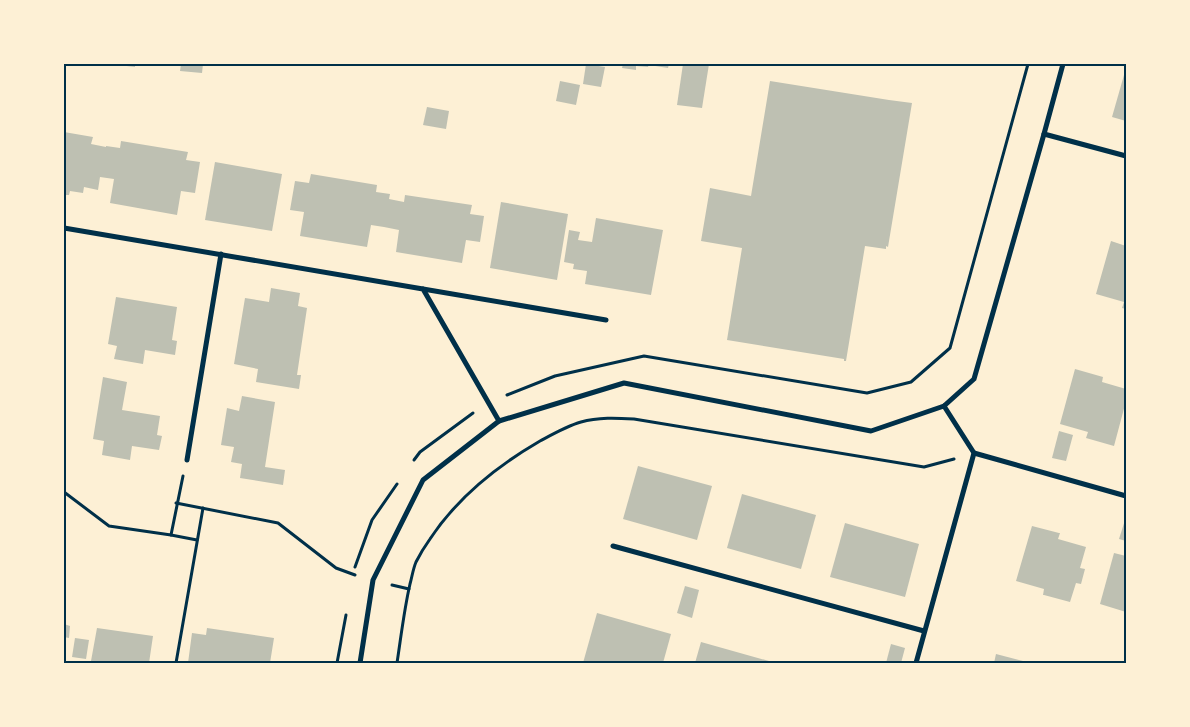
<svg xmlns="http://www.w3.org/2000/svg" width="1190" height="727" viewBox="0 0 1190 727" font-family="'Source Sans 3',sans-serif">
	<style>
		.building { fill: #bec0b2 }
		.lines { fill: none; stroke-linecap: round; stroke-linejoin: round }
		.path { stroke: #003049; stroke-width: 3 }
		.minor { stroke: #003049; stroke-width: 5 }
		.neatline { fill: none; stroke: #003049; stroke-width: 2 }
	</style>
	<rect width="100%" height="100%" fill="#fdf0d5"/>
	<g class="building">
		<path d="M118,64h17v3l-17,-2z"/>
		<path d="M181,64h22l-1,9 -22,-2z"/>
		<path d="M586,64l19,3 -4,20 -18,-3z"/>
		<path d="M623,64h26l-1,3 -12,-1v4l-14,-2z"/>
		<path d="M649,64h20l-1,4 -19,-3z"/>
		<path d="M683,64h26l-7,44 -25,-3z"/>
		<path d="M1126,68v53l-14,-4z"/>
		<path d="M560,81l20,4 -4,20 -20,-4z"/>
		<path d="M770,81l119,19 23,3 -24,144 -2,-1v3l-21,-3 -19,115h-2v-2l-117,-19 15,-92 -41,-7 9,-53 41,8z"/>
		<path d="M427,107l22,4 -3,18 -23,-4z"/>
		<path d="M64,132l29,5 -2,7 15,3v-1l14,2 1,-7 67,11 -2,8 14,2 -5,31 -14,-2 -4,24 -67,-12 4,-24 -14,-2 -2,13 -14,-3 -1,6 -13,-2 -1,4h-5z"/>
		<path d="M215,162l67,12 -10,57 -67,-11z"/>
		<path d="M311,174l66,11 -1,7 14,2 -1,5 15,3 1,-7 67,10 -2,9 14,2 -4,26 -14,-2 -4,23 -66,-11 3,-22 -15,-3 -13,-2 -4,22 -67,-11 4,-24 -14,-2 5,-29 14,2z"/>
		<path d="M501,202l67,12 -11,66 -67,-12z"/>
		<path d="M596,218l67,12 -12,65 -66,-11 2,-13 -14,-2 1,-5 -10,-2 5,-32 11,2 -2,8 14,2z"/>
		<path d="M1111,241l15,5v63l-4,-1 2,-6 -28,-8z"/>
		<path d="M271,288l29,5 -2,13 9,2 -10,67h4l-2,14 -43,-7 2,-13 -24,-5 11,-66 24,4z"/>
		<path d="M116,297l61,10 -5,33 5,1 -2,14 -30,-5 -2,14 -29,-5 3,-13 -9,-2z"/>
		<path d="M1075,369l28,8 -1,5 24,7v12l-12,45 -28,-8 2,-6 -28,-8z"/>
		<path d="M103,377l24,5 -5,28 38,6 -3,19 5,1 -3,14 -27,-4 -2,14 -28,-5 2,-14 -11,-2z"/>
		<path d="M242,396l33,6 -10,65 20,3 -2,15 -43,-7 2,-14 -11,-2 3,-15 -13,-2 6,-37 12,3z"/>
		<path d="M1059,431l14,4 -7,26 -14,-3z"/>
		<path d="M638,466l74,20 -15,54 -74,-21z"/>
		<path d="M742,494l74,21 -15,54 -74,-21z"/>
		<path d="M1126,517v24l-7,-2z"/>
		<path d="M845,523l74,21 -14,53 -75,-20z"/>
		<path d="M1032,526l27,7h1l-2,6 28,8 -6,21 5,1 -4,15 -5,-1 -6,19 -26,-7h-1l1,-6 -28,-8z"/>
		<path d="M1114,553l12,3v56l-26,-8z"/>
		<path d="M685,586l14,4 -7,28 -15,-5z"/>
		<path d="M597,613l74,21 -8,29h-80z"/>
		<path d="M64,624l6,2 -1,12 -5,-1z"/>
		<path d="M97,628l56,8 -4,27h-49l1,-1 -10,-1z"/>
		<path d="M207,628l67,10 -4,25h-82l4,-30 14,2z"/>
		<path d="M75,638l14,2 -3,19 -14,-2z"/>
		<path d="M701,642l75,21h-81z"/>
		<path d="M891,644l14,4 -4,15h-15z"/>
		<path d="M996,654l27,7 1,2h-30z"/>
	</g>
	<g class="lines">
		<g class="path">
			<path d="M507,395l48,-19 89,-20 223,37 44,-11 39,-34 78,-284"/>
			<path d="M414,460l6,-8 53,-39"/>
			<path d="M64,492l45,34 62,9 12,-59"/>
			<path d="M176,503l102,20 58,45 19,7"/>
			<path d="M171,535l26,5"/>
			<path d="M355,567l17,-47 25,-36"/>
			<path d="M392,585l17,4"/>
			<path d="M176,663l27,-155"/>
			<path d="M337,663l9,-48"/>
			<path d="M397,663c4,-26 7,-53 13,-79 2,-7 3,-15 6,-22 4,-8 9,-16 14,-23 27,-41 67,-73 110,-98 13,-7 27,-15 41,-19 17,-5 36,-4 53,-3l290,48 30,-8"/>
		</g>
		<g class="minor">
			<path d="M1044,134l82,22"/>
			<path d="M64,228l359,61 76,132"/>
			<path d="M423,289l183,31"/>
			<path d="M974,453l152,43"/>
			<path d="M187,460l34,-206"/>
			<path d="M613,546l311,85"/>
			<path d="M360,663l13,-83 50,-100 76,-59 125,-38 247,48 73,-25 30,-27 70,-245 19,-70"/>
			<path d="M916,663l58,-210 -30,-47"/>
		</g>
	</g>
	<rect width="1190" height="727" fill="none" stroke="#fdf0d5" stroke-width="130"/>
	<rect x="65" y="65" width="1060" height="597" class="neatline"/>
</svg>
